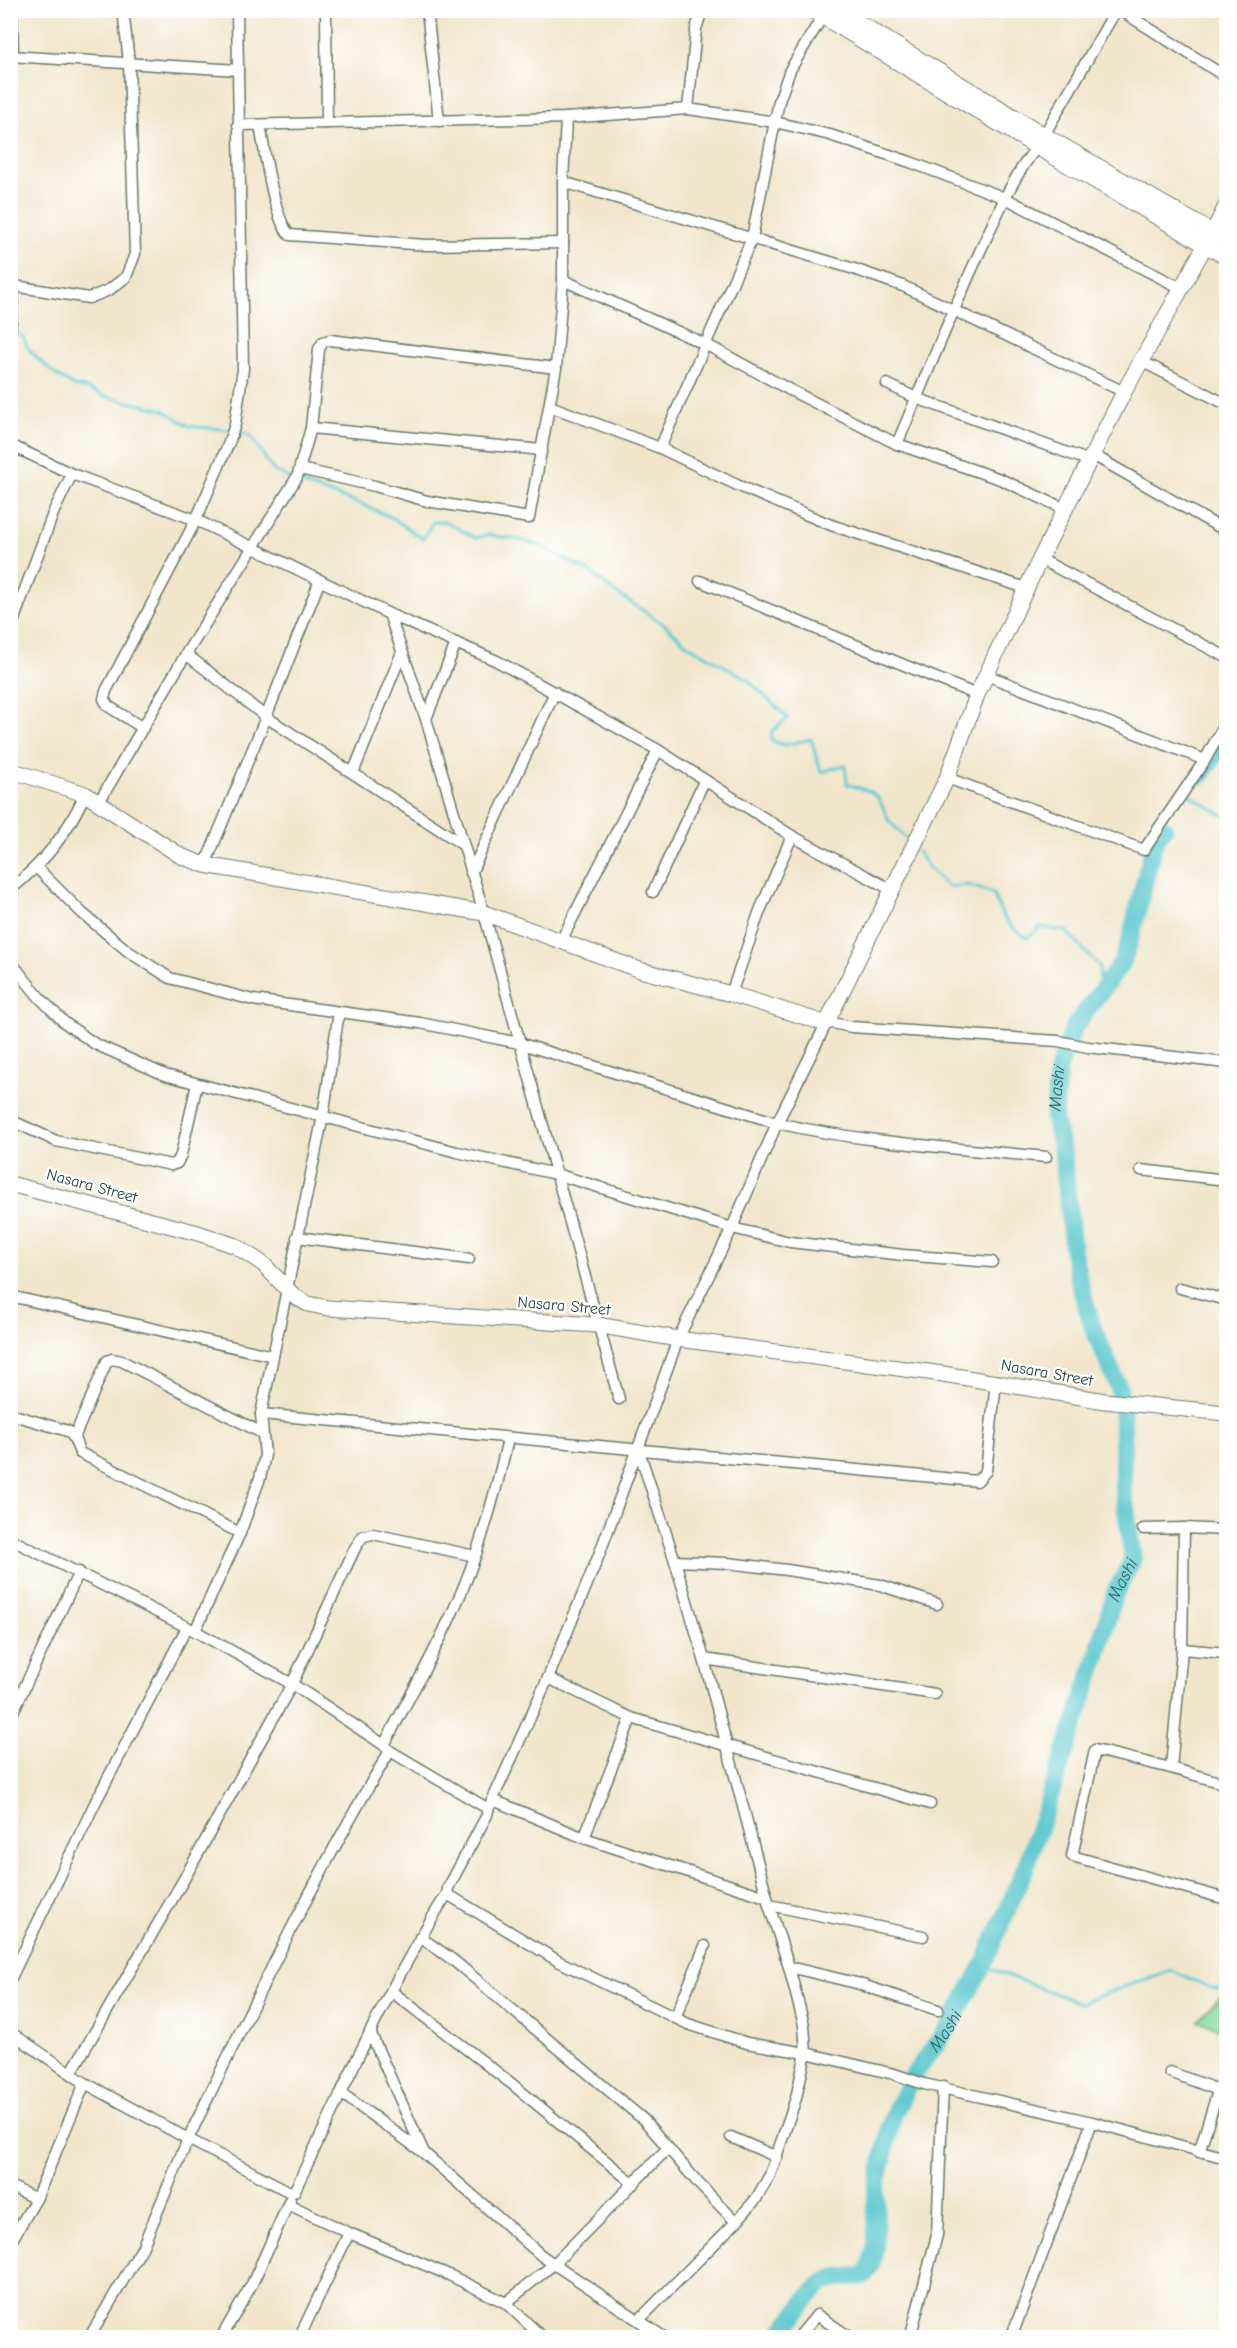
<svg xmlns="http://www.w3.org/2000/svg" width="1237" height="2348" viewBox="0 0 1237 2348" font-family="'Comic Neue',sans-serif">
	<style>
		.green { fill: #84dca0; stroke: #528c6a; stroke-width: 1.5 }
		.lines { fill: none; stroke-linecap: round; stroke-linejoin: round }
		.stream { stroke: #5ac7cd; stroke-width: 3 }
		.river { stroke: #5ac7cd; stroke-width: 18 }
		.street-casing { stroke: #687869; stroke-width: 13 }
		.secondary-casing { stroke: #687869; stroke-width: 17 }
		.street { stroke: #fff; stroke-width: 10 }
		.secondary { stroke: #fff; stroke-width: 15 }
		.labels { text-anchor: middle; dominant-baseline: central; stroke-width: 5; stroke-linejoin: round; paint-order: stroke }
		.street-label { font-size: 16px; fill: #1f3d34; stroke: #fff }
		.water-label { font-size: 18px; font-style: italic; fill: #316662; stroke: #fff }
	</style>
	<rect width="100%" height="100%" fill="#fff"/>
	<filter id="ink" filterUnits="userSpaceOnUse"><feTurbulence type="fractalNoise" baseFrequency=".0167" numOctaves="2"/><feDisplacementMap in="SourceGraphic" scale="12" xChannelSelector="R" yChannelSelector="G"/><feConvolveMatrix kernelMatrix="1 2 1 2 8 2 1 2 1" color-interpolation-filters="sRGB"/></filter>
	<filter id="wash" filterUnits="userSpaceOnUse"><feTurbulence type="fractalNoise" baseFrequency=".008" numOctaves="4" result="noise"/><feDisplacementMap in="SourceGraphic" scale="24" xChannelSelector="R" yChannelSelector="G"/><feGaussianBlur stdDeviation="1.35" result="paint"/><feColorMatrix in="noise" values="0 0 0 0 0 0 0 0 0 0 0 0 0 0 0 0 0 1.4 0 .05"/><feComposite in="paint" operator="in"/></filter>
	<g filter="url(#wash)">
		<rect width="100%" height="100%" fill="#f1e6cc"/>
		<path class="green" d="M1226,1991v42l-28,-13z"/>
		<g class="lines">
			<g class="stream">
				<path d="M14,331l9,6 5,11 11,12 17,15 18,11 12,2 18,8 60,14 25,16 41,4 20,5 23,35 18,9"/>
				<path d="M297,482l66,23 28,12 32,22 10,-17h14l28,16 13,-3 33,5 21,7 48,25 23,19 52,34 23,20 58,33 42,40 -16,13v10l13,4 26,-6 10,33 24,-7 2,19 24,8 8,7 10,22 20,20"/>
				<path d="M1188,794l38,23"/>
				<path d="M917,851l12,17 20,19 18,-2 26,8c8,22 14,34 35,45l12,-11 26,4 34,36 -2,26"/>
				<path d="M983,1966l97,37 91,-33 40,18 15,3"/>
			</g>
			<g class="river">
				<path d="M1201,776l25,-39"/>
				<path id="s1" d="M775,2338c19,-16 28,-40 47,-54 11,-8 29,-7 42,-8l7,-11 4,-18 1,-57 17,-75 21,-41 34,-46 35,-62 43,-100 65,-190 24,-83 18,-34 -10,-71v-70l-4,-30 -27,-63 -11,-37 -8,-36 -10,-99 -9,-34 4,-49 16,-43 48,-64 9,-26 23,-94 10,-15"/>
			</g>
		</g>
	</g>
	<g filter="url(#ink)">
		<g class="lines">
			<defs>
				<g id="street">
					<path d="M12,10l1,46"/>
					<path d="M326,10l1,113"/>
					<path d="M427,10l12,111"/>
					<path d="M1120,10l106,67"/>
					<path d="M10,56l228,14"/>
					<path d="M688,109l8,-80 6,-19"/>
					<path d="M238,125l328,-7 122,-9 87,13 55,13 80,27 95,36 176,90"/>
					<path d="M260,125c4,22 14,97 30,110l136,10 137,-2"/>
					<path d="M1044,135l72,-125"/>
					<path d="M563,182l291,87 49,17 221,106"/>
					<path d="M10,262l4,24 -4,47"/>
					<path d="M563,280l144,65 83,45 107,54 103,35 65,30"/>
					<path d="M14,286l75,12 20,-8 17,-13 9,-23 -6,-192 -6,-52"/>
					<path d="M1141,361l85,43"/>
					<path d="M887,384l29,14 174,63"/>
					<path d="M550,406l110,42 79,38 92,39 195,63"/>
					<path d="M311,428l231,22"/>
					<path d="M897,444c28,-66 55,-132 85,-197 16,-34 31,-71 55,-100"/>
					<path d="M10,445l62,29 124,46 193,94 108,47 161,89 134,86 100,54"/>
					<path d="M660,448l92,-210 27,-137 11,-31 32,-53"/>
					<path d="M1093,455l133,76"/>
					<path d="M300,469l75,17 52,15 102,17 27,-150 7,-88v-98l3,-64"/>
					<path d="M1040,559l186,98"/>
					<path d="M700,581l277,114"/>
					<path d="M389,614l37,105 58,194 135,486"/>
					<path d="M10,630l44,-119 18,-37"/>
					<path d="M186,654l80,63 196,127"/>
					<path d="M986,675l219,85"/>
					<path d="M426,719l30,-76"/>
					<path d="M143,728l-35,-22 -4,-7 2,-8 90,-171 34,-80 5,-16 8,-55 -6,-359"/>
					<path d="M353,773l49,-121"/>
					<path d="M947,778l197,72 61,-90 21,-38"/>
					<path d="M99,802l87,-148 111,-177 14,-49 8,-79 4,-7 7,-2 226,28"/>
					<path d="M205,865l61,-148 54,-137"/>
					<path d="M37,868l45,45 47,39 41,26 83,22 167,23 99,20 258,80c88,20 180,25 269,34"/>
					<path d="M471,873l84,-181"/>
					<path d="M10,890c35,-29 56,-54 75,-96"/>
					<path d="M653,892l51,-111"/>
					<path d="M561,941l97,-191"/>
					<path d="M10,961l29,36 26,26 30,21 70,31 292,77 99,22 176,54 58,14 113,13 89,7"/>
					<path d="M731,994l28,-81 33,-77"/>
					<path d="M10,1120l46,21 115,24 6,-2 4,-8 16,-71"/>
					<path d="M1141,1170l85,10"/>
					<path d="M297,1237l172,22"/>
					<path d="M1180,1288l46,12"/>
					<path d="M10,1296l263,60"/>
					<path d="M10,1414l58,17 6,7 6,15 160,80"/>
					<path d="M261,1414c239,24 477,44 716,67l9,-10 10,-89"/>
					<path d="M74,1438l33,-77 5,-2 10,2 140,72"/>
					<path d="M638,1448l37,113 29,98 65,246 20,62 15,58 2,28 -10,45 -26,77 -14,24 -20,23 -97,98"/>
					<path d="M1143,1529l41,-1"/>
					<path d="M10,1539l185,92 97,53 92,61 6,6 95,56 3,3 -1,5 -39,73 -1,6 113,68 128,62 59,19 59,10 88,21 30,10 168,38 134,36"/>
					<path d="M675,1561l52,2 60,7 93,15 57,19"/>
					<path d="M195,1631l45,-98 20,-55 5,-23 -4,-41 62,-298 16,-104"/>
					<path d="M1182,1649l44,4"/>
					<path d="M704,1659l231,35"/>
					<path d="M548,1678l83,40 299,86"/>
					<path d="M10,1718l69,-146"/>
					<path d="M384,1745c33,-62 69,-124 92,-191 13,-38 23,-76 32,-115"/>
					<path d="M1171,1768l11,-119 2,-121 42,2"/>
					<path d="M1226,1784l-55,-16 -76,-18 -23,106 154,43"/>
					<path d="M493,1800l91,38 182,59"/>
					<path d="M488,1810l60,-132 51,-123 79,-216 54,-111 45,-105 50,-101 25,5 206,14 30,6 138,16"/>
					<path d="M584,1838l47,-120"/>
					<path d="M769,1905l154,31"/>
					<path d="M420,1937l33,23 191,160 55,64 37,38"/>
					<path d="M789,1967l67,16 82,27"/>
					<path d="M10,1980l85,-177 92,-176"/>
					<path d="M391,1991l121,93 122,100"/>
					<path d="M675,2018l30,-72"/>
					<path d="M10,2032l75,51 103,56c64,-132 126,-263 202,-388"/>
					<path d="M370,2032l54,121"/>
					<path d="M1170,2072l56,21"/>
					<path d="M71,2073l113,-194 108,-195 63,-136 8,-12 10,-2 102,22"/>
					<path d="M340,2095c32,-69 66,-137 107,-201"/>
					<path d="M731,2137l46,20"/>
					<path d="M1199,2152l19,-61"/>
					<path d="M10,2186l26,13"/>
					<path d="M288,2204l61,29 100,42 57,28 37,35"/>
					<path d="M10,2243l26,-44 49,-116"/>
					<path d="M506,2303l49,-40 113,-115"/>
					<path d="M89,2338l53,-90 46,-109 100,52 6,1 46,-97 5,1 79,57 118,103 123,82"/>
					<path d="M221,2338l31,-54 38,-84"/>
					<path d="M299,2338l50,-105"/>
					<path d="M798,2338l19,-23 34,23"/>
					<path d="M910,2338l27,-103 6,-148"/>
					<path d="M1011,2338l81,-216"/>
				</g>
				<g id="secondary">
					<path d="M812,10l225,137 189,110"/>
					<path d="M838,10l206,125 182,105"/>
					<path d="M1213,232l13,-26"/>
					<path d="M10,770l75,24 96,62 24,9 279,48 156,57 91,24 90,28h6l120,-244 30,-83 63,-136 84,-167 82,-148"/>
					<path d="M10,1184l188,49 38,13 27,18 31,32 14,8 20,4 269,17 81,14 265,35 162,27 121,12"/>
				</g>
			</defs>
			<use href="#street" class="street-casing"/>
			<use href="#secondary" class="secondary-casing"/>
			<use href="#street" class="street"/>
			<use href="#secondary" class="secondary"/>
		</g>
	</g>
	<g class="labels">
		<g class="street-label">
			<text transform="translate(92 1186) rotate(15)">Nasara Street</text>
			<text transform="translate(564 1306) rotate(5)">Nasara Street</text>
			<text transform="translate(1047 1373) rotate(10)">Nasara Street</text>
		</g>
		<g class="water-label">
			<text stroke="none"><textPath href="#s1" startOffset="1371">Mashi</textPath></text>
			<text stroke="none"><textPath href="#s1" startOffset="866">Mashi</textPath></text>
			<text stroke="none"><textPath href="#s1" startOffset="380">Mashi</textPath></text>
		</g>
	</g>
	<rect width="1237" height="2348" fill="none" stroke="#fff" stroke-width="36"/>
</svg>
